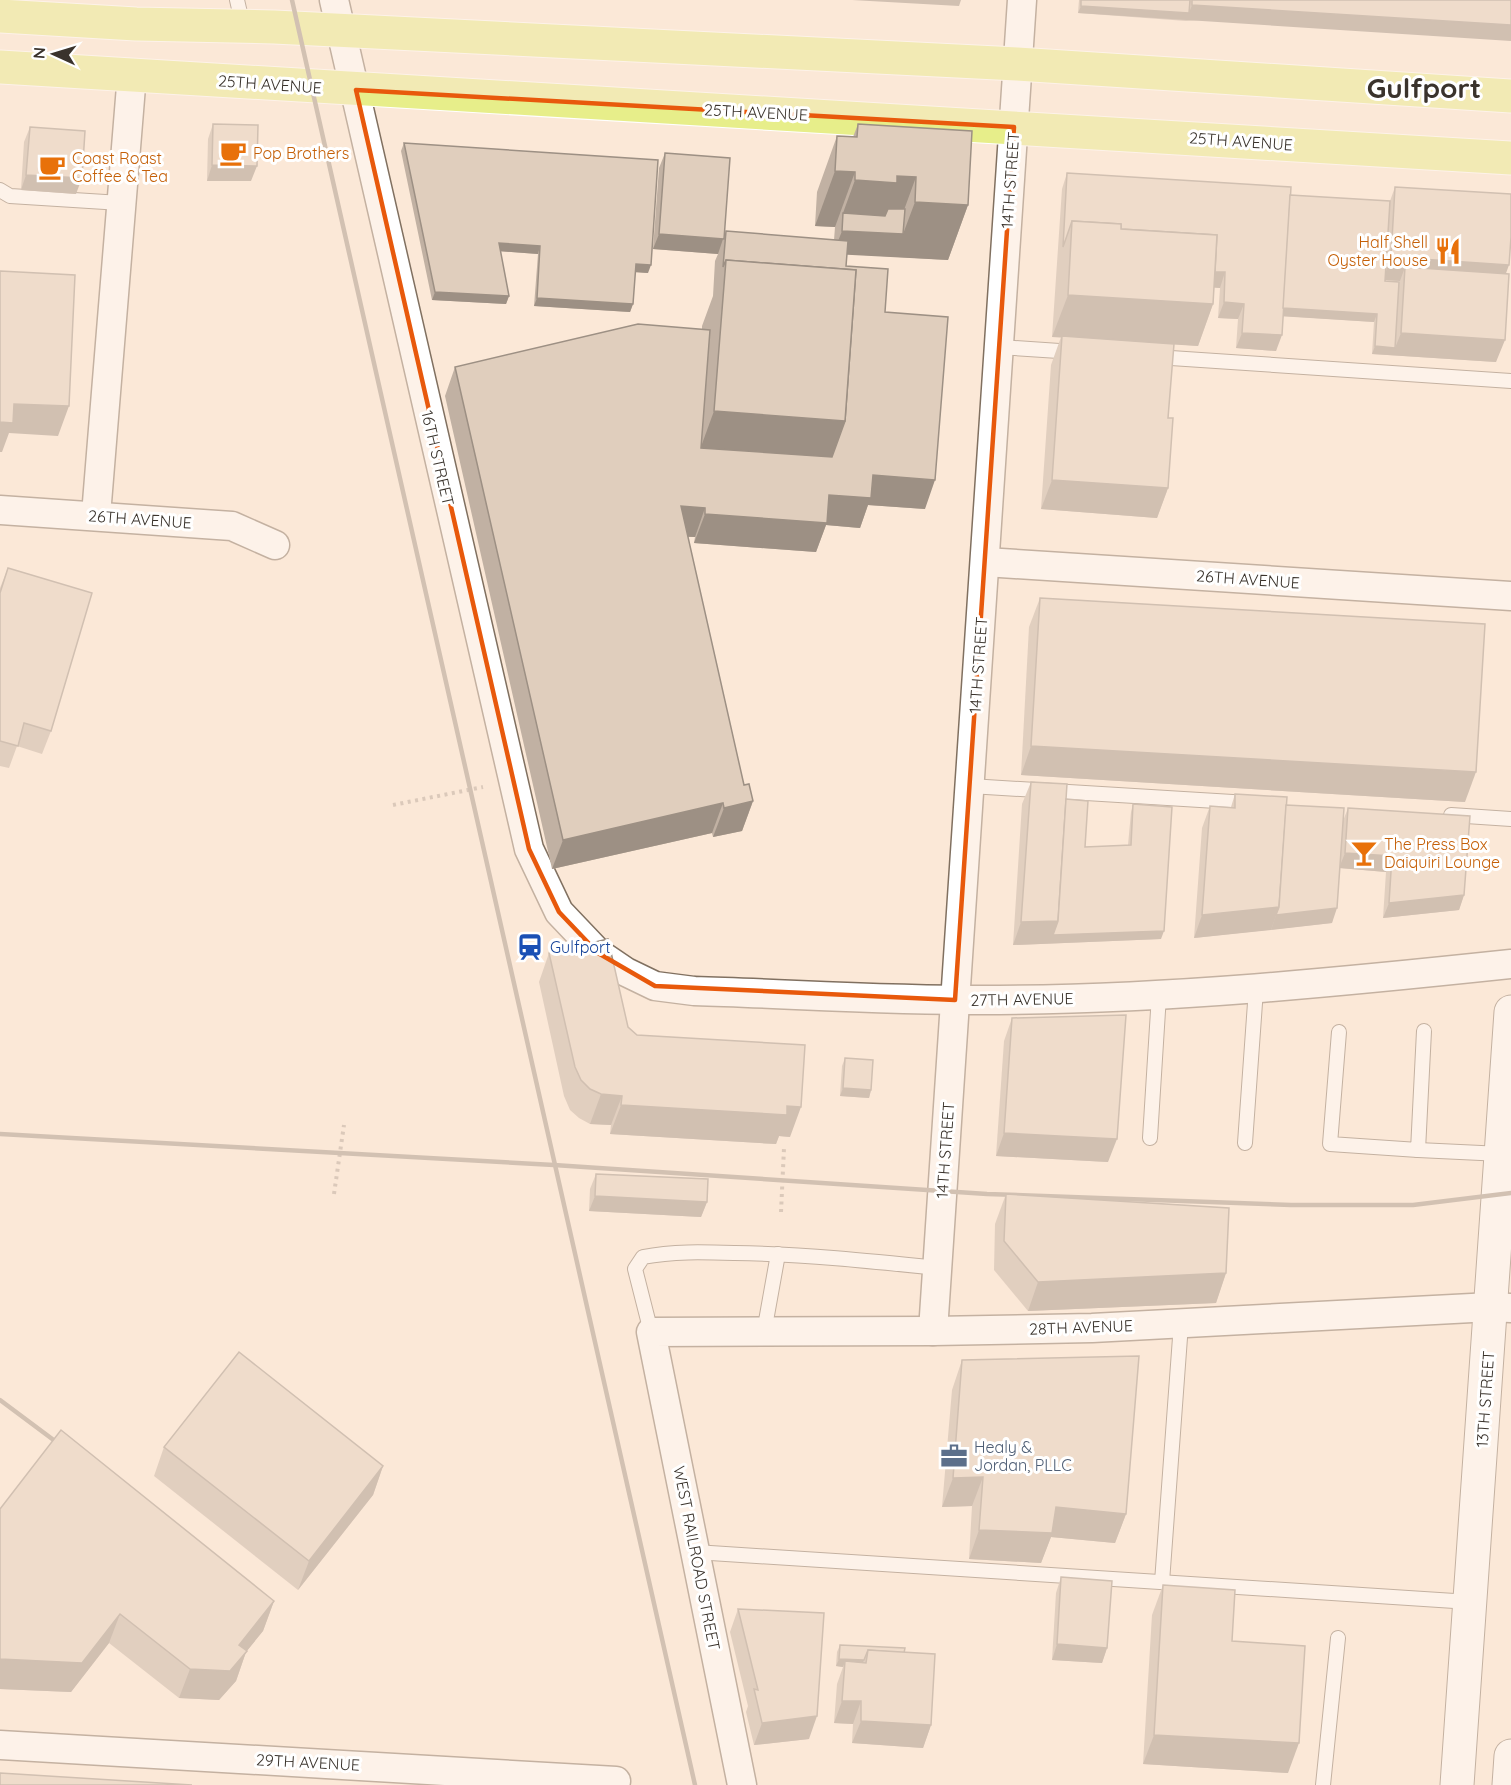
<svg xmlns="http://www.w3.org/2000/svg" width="1511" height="1785" viewBox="0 0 1511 1785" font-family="Quicksand,sans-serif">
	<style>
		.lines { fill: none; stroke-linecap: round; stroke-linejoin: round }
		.service-casing { stroke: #807060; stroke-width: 16 }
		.minor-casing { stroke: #807060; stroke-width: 31 }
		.tertiary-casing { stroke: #807060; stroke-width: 35 }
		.primary-casing { stroke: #fff; stroke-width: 35 }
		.path { stroke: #b4a598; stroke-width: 4; stroke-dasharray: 3 4.5; stroke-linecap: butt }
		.service { stroke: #fff; stroke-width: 14 }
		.minor { stroke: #fff; stroke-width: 28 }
		.tertiary { stroke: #fff; stroke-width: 33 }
		.primary { stroke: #e7ee8a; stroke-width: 33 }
		.rail { stroke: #a09386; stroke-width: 4.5 }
		.wall { fill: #c1b1a3; fill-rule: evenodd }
		.shaded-wall { fill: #9d9084 }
		.building { fill: #e0cebd; stroke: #9d9084; stroke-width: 1.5 }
		.marked { fill: none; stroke: #e8590c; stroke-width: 4.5; stroke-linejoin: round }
		.labels { text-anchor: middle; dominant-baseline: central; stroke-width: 6; stroke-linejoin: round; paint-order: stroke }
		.street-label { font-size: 16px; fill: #3a332c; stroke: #fff }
		.food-label { font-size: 16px; fill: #c56008; stroke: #fff; text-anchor: start }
		.transit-label { font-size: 16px; fill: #164399; stroke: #fff; text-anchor: start }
		.service-label { font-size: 16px; fill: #4e5e75; stroke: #fff; text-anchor: start }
		.town-label { font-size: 28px; font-weight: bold; fill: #3a332c; stroke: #fff }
	</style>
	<rect width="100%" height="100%" fill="#fbe8d7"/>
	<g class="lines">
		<defs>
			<g id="service">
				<path d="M237,0l6,26"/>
				<path d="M0,190l10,6 111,7"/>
				<path d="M999,347l75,5"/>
				<path d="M1156,357l355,24"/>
				<path d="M970,786l279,17"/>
				<path d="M1451,815l60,4"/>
				<path d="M1339,1032l-9,112 88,6 6,-119"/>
				<path d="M1150,1138l9,-143"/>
				<path d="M1245,1143l11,-154"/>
				<path d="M1418,1150l84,4"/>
				<path d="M651,1332l-16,-63 8,-12c30,-6 60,-5 92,-4 68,1 135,8 202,15"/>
				<path d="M764,1332l14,-78"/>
				<path d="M695,1552l775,50"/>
				<path d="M1162,1582l19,-258"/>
				<path d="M1323,1785l15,-147"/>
			</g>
			<g id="minor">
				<path d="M334,0l195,849 30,63 39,41 28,19 29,14 39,5c102,3 203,10 305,9 171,-1 342,-18 512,-36"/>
				<path d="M0,510l232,16 43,19"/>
				<path d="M96,515l36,-441"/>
				<path d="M985,562l526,34"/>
				<path d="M933,1331l89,-1331"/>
				<path d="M0,1745l616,36"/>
				<path d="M742,1785l-91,-453 282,-1 159,-3 399,-21 20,1"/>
			</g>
			<g id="tertiary">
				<path d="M1457,1785l54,-773"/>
				<path d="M1509,1785l2,-29"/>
			</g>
			<g id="primary">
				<path d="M0,16l136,8 138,3 743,37 494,32"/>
				<path d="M0,67l1511,91"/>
			</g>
		</defs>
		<use href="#service" class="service-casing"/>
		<use href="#minor" class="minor-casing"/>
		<use href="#tertiary" class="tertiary-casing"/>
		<use href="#primary" class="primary-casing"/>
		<g class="path">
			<path d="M393,805l90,-18"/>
			<path d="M334,1194l10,-69"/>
			<path d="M781,1212l3,-64"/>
		</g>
		<use href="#service" class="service"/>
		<use href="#minor" class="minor"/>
		<use href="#tertiary" class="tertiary"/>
		<use href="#primary" class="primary"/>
		<g class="rail">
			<path d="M292,0l403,1785"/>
			<path d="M0,1134l554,31 433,29 304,11h122l98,-12"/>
			<path d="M0,1400l67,50"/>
		</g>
	</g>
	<g class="wall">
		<path d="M1079,0h432l-325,21 -108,-8z"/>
		<path d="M213,124l38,57h-44l1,-42z"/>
		<path d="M858,124l110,81 -20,55 -101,-6 -1,12 39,46 40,197 -57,-4 -8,23 -34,-3 -10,27 -122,-9 1,-6h-7l56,248 9,16 -11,30 -29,6 -1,-4 -160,36 -107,-473 10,-29 247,-38v-3l11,-30 2,-35 3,-7 -65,-5 6,-81 6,-15 59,85 2,-7 108,9 1,-13 -20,-1 2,-34 20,-56 16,1z"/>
		<path d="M30,127l46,67 -55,-4 3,-48z"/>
		<path d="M404,143l244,130 -13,-1 -2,32 -3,8 -96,-6 4,-52 -38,-3 9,45 -3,8 -74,-4 -31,-149z"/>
		<path d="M1067,173l223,22 100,6 5,-14 111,87 -10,88 -124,-8 2,-32 -91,-6 -7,35 -40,-3 2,-29 -20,-1 2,-30 -6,-1 -1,17 -15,42 -24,-2 -6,74v70l-11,30 -116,-9 10,-144 10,-28h-9l10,-148zM1385,280l15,1 -1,1 -14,-1z"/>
		<path d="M8,568l43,163 -9,23 -25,-8 -8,22 -9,-2v-178z"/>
		<path d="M1040,598l425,204 -444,-27 8,-148z"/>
		<path d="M1031,782l35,17 19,48 43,-2 3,-33 2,-8 28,135 -148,6 9,-141z"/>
		<path d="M1235,794l51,11 57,16 5,-13 116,87 -5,15 -76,8 3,-46 -46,-4 -8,55 -138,15 8,-110 8,-22 21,1z"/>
		<path d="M549,953l88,82 153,102 -11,-1 -3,8 -166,-10 1,-9 -21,-1 -11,-6 -9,-8 -6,-14 -25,-114z"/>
		<path d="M1012,1018l96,144 -112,-6 8,-115z"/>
		<path d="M845,1058l26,32 -2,8 -29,-2 2,-30z"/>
		<path d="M596,1174l111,28 -6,15 -112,-6 1,-22z"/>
		<path d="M1006,1194l220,79 -10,30 -188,8 -34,-41 1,-46z"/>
		<path d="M962,1360l164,154 -11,29 -64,-6 -10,26 -72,-4 3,-53 -30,1 10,-117z"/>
		<path d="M164,1447l219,19 -10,29 -75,95 -144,-114z"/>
		<path d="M0,1509l274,92 -11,30 -17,21 -10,29 -17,19 -40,-2 -70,-55 -38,49 -71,-3z"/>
		<path d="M1061,1577l46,71 -5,15 -50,-3 4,-67z"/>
		<path d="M1163,1585l69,56 56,132 -145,-9 9,-149z"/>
		<path d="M738,1609l71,130 -55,6 -8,-33 2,-6 -18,-74z"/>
		<path d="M840,1645l64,8 27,72 -8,23 -71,-5 1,-19 -19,-1 3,-39 6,-17 -7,-1 1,-14z"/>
	</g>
	<g class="shaded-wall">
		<path d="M852,0h109l-2,6z"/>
		<path d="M1192,5l319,20v16l-433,-28 3,-7 108,7z"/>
		<path d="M212,165l45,1 -6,15h-44z"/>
		<path d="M835,171l20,1 -20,55 -20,-1z"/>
		<path d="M26,175l56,3 -6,16 -55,-4z"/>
		<path d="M897,176l19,1 -20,55 7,2 12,-32 53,3 -20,55 -115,-6 9,-23 1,-18 12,-33z"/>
		<path d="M659,234l64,5 -5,15 -65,-5z"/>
		<path d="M499,243l41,3 -2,8 -42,-3z"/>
		<path d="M1391,257l118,8 -8,22 -96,-20 -5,14 -17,-1z"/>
		<path d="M636,264l15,1 -3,8 -15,-1z"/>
		<path d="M1210,272h15l-5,16 -16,-1z"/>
		<path d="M435,292l74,4 -3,8 -74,-4z"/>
		<path d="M1068,295l145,9 -15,42 -146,-9z"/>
		<path d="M537,298l96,6 -3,8 -96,-6z"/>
		<path d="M1224,302l20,2 -6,15 -20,-1z"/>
		<path d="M1281,308l96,6 -3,8 -96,-6z"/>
		<path d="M1242,333l40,2 -6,16 -40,-3z"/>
		<path d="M1401,333l104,7 -9,22 -124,-8 3,-8 20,2z"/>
		<path d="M14,404l55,2 -11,30 -49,-3 -7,19h-2v-30z"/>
		<path d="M714,411l131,10 -24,66 -131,-10z"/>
		<path d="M873,475l62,5 -10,29 -57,-4 -8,23 -34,-3 -10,27 -122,-9 11,-29 124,-19z"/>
		<path d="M1052,480l116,8 -11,30 -116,-9z"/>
		<path d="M681,506l24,2 -10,29 -24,-1z"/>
		<path d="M1031,746l445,26 -11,30 -444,-27z"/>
		<path d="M753,801l-11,30 -29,6 11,-29z"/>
		<path d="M723,803l-11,30 -160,36 11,-29z"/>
		<path d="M1345,853l47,3 -6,16 -47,-4z"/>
		<path d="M1464,895l-5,15 -76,8 6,-15z"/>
		<path d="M1279,907l-8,23 -77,8 8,-23z"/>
		<path d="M1337,908l-5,15 -61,7 5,-15z"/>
		<path d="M1058,921l106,10 -3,8 -148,6 8,-23z"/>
		<path d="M843,1088l28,2 -2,8 -29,-2z"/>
		<path d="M601,1094l21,2 -11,29 -21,-1z"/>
		<path d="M621,1105l166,1 14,1 -11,30 -11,-1 -3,8 -166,-10z"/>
		<path d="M1004,1133l113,6 -9,23 -112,-6z"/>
		<path d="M595,1196l112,6 -6,15 -112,-6z"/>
		<path d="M1226,1273l-10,30 -188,8 10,-29z"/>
		<path d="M383,1466l-10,29 -75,95 11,-29z"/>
		<path d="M983,1477l-11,29 -30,1 11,-29z"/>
		<path d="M1056,1507l70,7 -11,29 -64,-6 -10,26 -72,-4 10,-29z"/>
		<path d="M274,1601l-11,30 -17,21 -10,29 -17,19 -40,-2 11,-29 49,-24z"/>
		<path d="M120,1614l-11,29 -38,49 -71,-3v-30z"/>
		<path d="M1057,1644l50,4 -5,15 -50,-3z"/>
		<path d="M839,1659l25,1 -3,8 -16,-7 -2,6 -7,-1z"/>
		<path d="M842,1701h19l-8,23 -19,-1z"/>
		<path d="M817,1716l-8,23 -55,6 8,-22z"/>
		<path d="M861,1721l70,4 -8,23 -71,-5z"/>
		<path d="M1154,1735l145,8 -11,30 -145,-9z"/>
	</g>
	<g class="building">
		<path d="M1081,0h109l-1,13 -108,-7z"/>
		<path d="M1192,0h319v25l-319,-20z"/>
		<path d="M213,124l45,1 -1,41 -45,-1z"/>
		<path d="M858,124l114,7 -4,74 -53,-3 1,-25 -19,-1v7l-42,-3v-8l-20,-1 2,-35 20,1z"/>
		<path d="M30,127l55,4 -3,47 -56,-3z"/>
		<path d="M404,143l254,17 -7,105 -15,-1 -3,40 -96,-6 3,-52 -41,-3 10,53 -74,-4z"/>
		<path d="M665,153l65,5 -6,81 -65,-5z"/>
		<path d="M1067,173l224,14 -9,148 -40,-2 2,-29 -20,-2 1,-30h-10l2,-37 -96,-6v-5l-49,-3 -9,26z"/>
		<path d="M1395,187l116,7v43l-2,28 -118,-8z"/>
		<path d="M1290,195l100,6 -5,80 14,1 -4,66 -20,-2 2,-32 -94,-6z"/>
		<path d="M888,209h17l-2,25 -61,-3 1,-18 42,3z"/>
		<path d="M1072,221l49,3v5l96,6 -4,69 -145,-9z"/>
		<path d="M726,231l122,10 -2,25 42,3 -3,43 63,5 -13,163 -62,-5 -2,23 -42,-3 -2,28 -122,-9v-6l-24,-2 63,279 5,-1 4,17 -29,7 -1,-5 -160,37 -108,-473 183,-43 72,6 -9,118 131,9 13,-36 11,-151 -130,-10 -3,7z"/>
		<path d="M726,260l130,10 -11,151 -131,-10z"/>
		<path d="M1405,267l104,7 -4,66 -104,-7z"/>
		<path d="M0,271l75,4 -6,131 -55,-2 -1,19 -13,-1z"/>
		<path d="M1062,336l112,8 -6,74h5l-5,70 -116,-8z"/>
		<path d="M8,568l84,25 -41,138 -27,-8 -6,23 -18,-5v-148z"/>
		<path d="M1040,598l445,26 -9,148 -445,-26z"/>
		<path d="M1031,782l36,2 -9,137 -37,1z"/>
		<path d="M1235,794l52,3 -8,110 -77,8 8,-109 25,2z"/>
		<path d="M1066,799l22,2 -3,46 46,-2 2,-41 39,3 -8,124 -111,4 5,-14z"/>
		<path d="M1286,805l58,3 -7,100 -61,7 3,-8z"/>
		<path d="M1348,808l122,8 -6,79 -75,8 3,-47 -47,-3z"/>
		<path d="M608,939l20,88 9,8 168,10 -4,62 -14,-1v9l-166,-10 1,-9 -21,-2 -11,-5 -9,-9 -6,-13 -26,-114z"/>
		<path d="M1126,1015l-9,124 -113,-6 8,-115z"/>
		<path d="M845,1058l28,2 -2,30 -28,-2z"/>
		<path d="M596,1174l112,5 -1,23 -112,-6z"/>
		<path d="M1006,1194l223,14 -3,65 -188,9 -34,-41z"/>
		<path d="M239,1352l144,114 -74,95 -145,-114z"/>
		<path d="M1139,1356l-13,158 -70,-7 -4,26 -73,-3 4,-53 -30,1 9,-118z"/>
		<path d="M61,1430l213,171 -35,44 8,6 -17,20 -40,-2 -70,-55 -38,49 -82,-4v-150z"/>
		<path d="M1061,1577l51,4 -5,67 -50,-4z"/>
		<path d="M1163,1585l72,5 -3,51 73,5 -6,97 -145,-8z"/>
		<path d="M738,1609l86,4 -7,103 -55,7 -8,-34 4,1z"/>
		<path d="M840,1645l65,3 -1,5 -36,-3 -4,10 -25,-1z"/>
		<path d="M868,1650l67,4 -4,71 -70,-4v-20h-19l3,-40 21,2z"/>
		<path d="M0,1773l192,12h-192z"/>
	</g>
	<path d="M0 0H1511V1785H0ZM356,90l658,37 -59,873 -300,-14 -57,-33 -39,-41 -30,-63z" fill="#fbe8d7" fill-opacity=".55" fill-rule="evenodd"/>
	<path class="marked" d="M356,90l658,37 -59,873 -300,-14 -57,-33 -39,-41 -30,-63z"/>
	<defs>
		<symbol id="cafe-bare" viewBox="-9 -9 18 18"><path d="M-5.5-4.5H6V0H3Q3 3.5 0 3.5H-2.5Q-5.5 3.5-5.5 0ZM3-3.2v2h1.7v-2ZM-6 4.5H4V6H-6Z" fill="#e8710a" stroke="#fff" stroke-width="2.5" paint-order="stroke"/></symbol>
		<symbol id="restaurant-bare" viewBox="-9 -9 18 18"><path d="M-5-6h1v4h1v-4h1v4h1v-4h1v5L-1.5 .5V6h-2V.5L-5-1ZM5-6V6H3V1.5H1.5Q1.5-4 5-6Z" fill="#e8710a" stroke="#fff" stroke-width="2.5" paint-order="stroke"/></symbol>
		<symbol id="bar-bare" viewBox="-9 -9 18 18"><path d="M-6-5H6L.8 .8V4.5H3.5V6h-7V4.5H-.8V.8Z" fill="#e8710a" stroke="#fff" stroke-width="2.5" paint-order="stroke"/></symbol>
		<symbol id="station-bare" viewBox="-9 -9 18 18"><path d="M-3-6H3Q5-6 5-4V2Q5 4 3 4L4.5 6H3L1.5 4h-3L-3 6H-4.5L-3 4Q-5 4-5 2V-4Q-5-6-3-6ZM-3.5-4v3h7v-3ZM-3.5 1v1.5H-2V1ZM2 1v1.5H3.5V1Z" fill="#1a4fb4" stroke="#fff" stroke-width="2.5" paint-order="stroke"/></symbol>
		<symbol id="office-bare" viewBox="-9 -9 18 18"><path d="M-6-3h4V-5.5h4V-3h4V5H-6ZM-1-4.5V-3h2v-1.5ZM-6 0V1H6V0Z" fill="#5c6f8a" stroke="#fff" stroke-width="2.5" paint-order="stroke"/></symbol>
	</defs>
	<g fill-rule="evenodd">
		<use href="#cafe-bare" x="214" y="134" width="38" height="38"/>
		<use href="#cafe-bare" x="33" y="148" width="38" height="38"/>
		<use href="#restaurant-bare" x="1429" y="232" width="38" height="38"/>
		<use href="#bar-bare" x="1345" y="834" width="38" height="38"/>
		<use href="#station-bare" x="511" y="928" width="38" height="38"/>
		<use href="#office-bare" x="935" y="1437" width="38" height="38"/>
	</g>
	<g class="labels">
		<g class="street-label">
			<text transform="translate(270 84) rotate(4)">25TH AVENUE</text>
			<text transform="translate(756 112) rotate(3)">25TH AVENUE</text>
			<text transform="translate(1241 141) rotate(4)">25TH AVENUE</text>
			<text transform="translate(1010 180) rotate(-86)">14TH STREET</text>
			<text transform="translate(438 458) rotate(77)">16TH STREET</text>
			<text transform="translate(140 519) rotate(4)">26TH AVENUE</text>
			<text transform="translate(1248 579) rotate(4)">26TH AVENUE</text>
			<text transform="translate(978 665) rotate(-86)">14TH STREET</text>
			<text transform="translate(1022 999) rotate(-1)">27TH AVENUE</text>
			<text transform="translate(945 1150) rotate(-86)">14TH STREET</text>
			<text transform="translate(1081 1327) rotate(-2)">28TH AVENUE</text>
			<text transform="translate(1485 1399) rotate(-86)">13TH STREET</text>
			<text transform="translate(697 1558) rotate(79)">WEST RAILROAD STREET</text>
			<text transform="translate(308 1762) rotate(3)">29TH AVENUE</text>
		</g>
		<g class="food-label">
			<text x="253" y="153">Pop Brothers</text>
			<text x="72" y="158">Coast Roast<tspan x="72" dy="18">Coffee &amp; Tea</tspan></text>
			<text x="1428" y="242" text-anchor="end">Half Shell<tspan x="1428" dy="18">Oyster House</tspan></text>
			<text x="1384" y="844">The Press Box<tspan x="1384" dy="18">Daiquiri Lounge</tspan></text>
		</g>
		<g class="transit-label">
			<text x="550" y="947">Gulfport</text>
		</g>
		<g class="service-label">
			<text x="974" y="1447">Healy &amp;<tspan x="974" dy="18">Jordan, PLLC</tspan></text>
		</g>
		<g class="town-label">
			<text x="1424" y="87">Gulfport</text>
		</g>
	</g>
	<g transform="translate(54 54) rotate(274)" stroke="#ffffff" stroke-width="4.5" paint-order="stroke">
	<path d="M0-4.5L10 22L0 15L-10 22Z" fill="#3a332c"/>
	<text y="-9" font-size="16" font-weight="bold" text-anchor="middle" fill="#3a332c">N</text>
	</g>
</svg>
